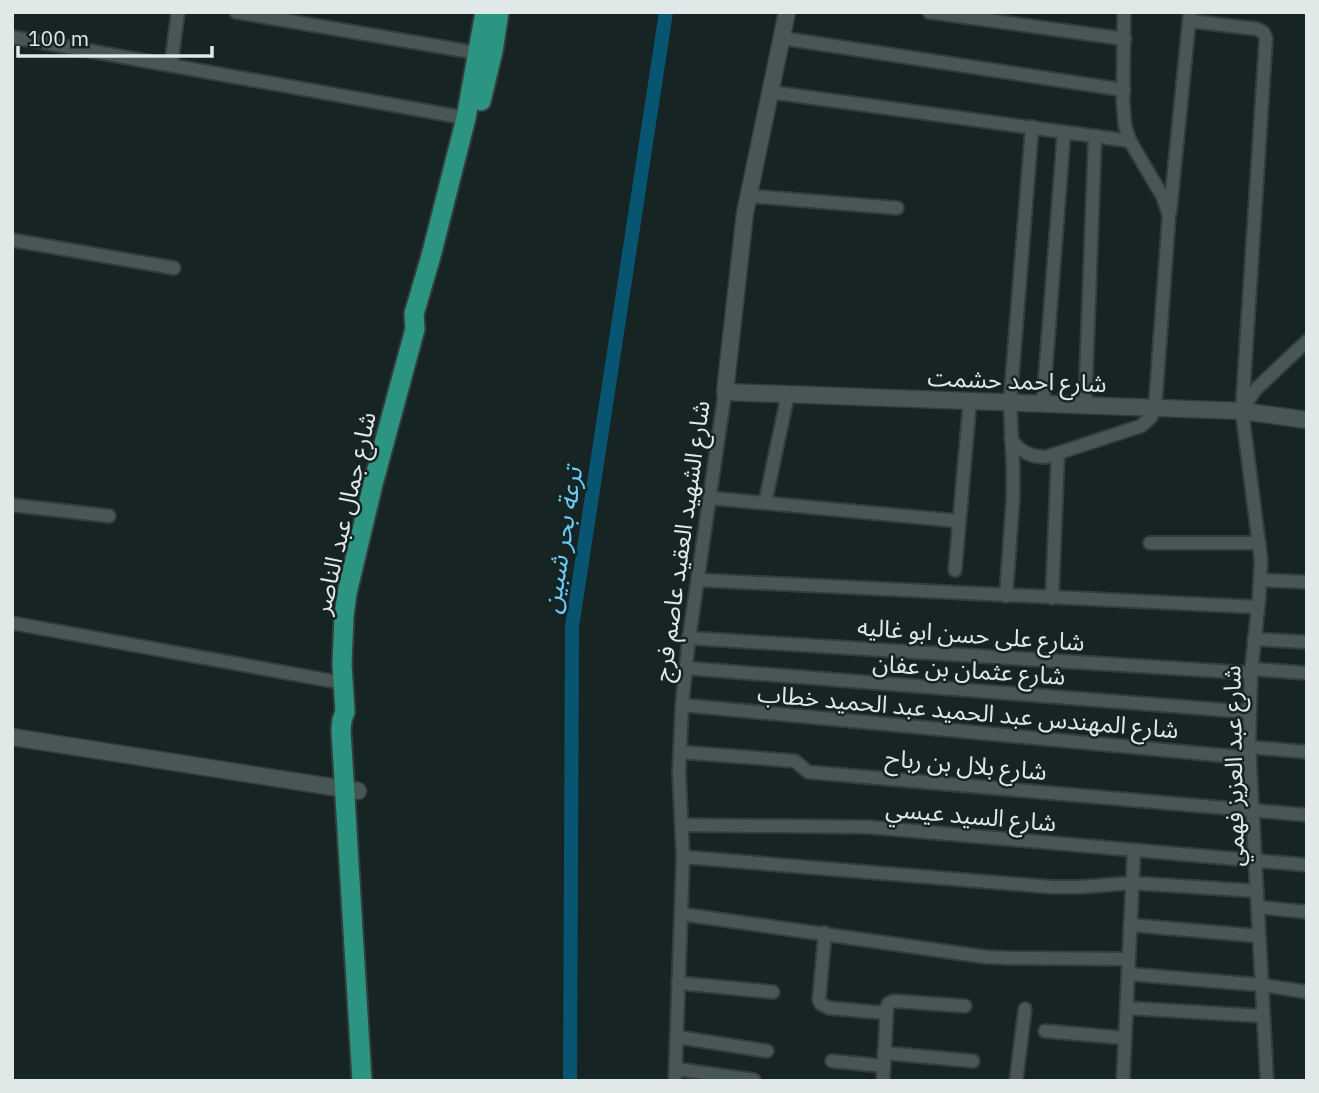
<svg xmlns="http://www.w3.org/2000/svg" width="1319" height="1093" viewBox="0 0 1319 1093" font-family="'IBM Plex Sans','Noto Sans Arabic',sans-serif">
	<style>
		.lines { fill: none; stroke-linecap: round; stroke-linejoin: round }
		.canal { stroke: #085572; stroke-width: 14 }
		.minor-casing { stroke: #343d3c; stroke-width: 16 }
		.tertiary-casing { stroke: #343d3c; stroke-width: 19 }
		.primary-casing { stroke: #343d3c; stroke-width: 23 }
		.minor { stroke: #485756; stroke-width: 12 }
		.tertiary { stroke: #485756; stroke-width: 16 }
		.primary { stroke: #2c9581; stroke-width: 19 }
		.labels { text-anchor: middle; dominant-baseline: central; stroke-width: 5; stroke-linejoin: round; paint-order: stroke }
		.street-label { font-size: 24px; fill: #e0e9e8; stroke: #162423 }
		.water-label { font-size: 26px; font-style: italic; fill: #6bccfa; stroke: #162423 }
	</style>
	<rect width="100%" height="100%" fill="#162423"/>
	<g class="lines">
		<path class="canal" d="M570,1081l2,-454 94,-615"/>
		<defs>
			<g id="minor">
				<path d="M236,12l242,41"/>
				<path d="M929,12l196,27"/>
				<path d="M1190,21l67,8 6,3 3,6 -24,373 19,149 -2,39 -8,74 -2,74 18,334"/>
				<path d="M12,37l454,81"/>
				<path d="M781,38l343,52"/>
				<path d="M171,65l7,-53"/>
				<path d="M770,92l360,49"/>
				<path d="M749,196l148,12"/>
				<path d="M1170,212l20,-200"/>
				<path d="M12,240l162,28"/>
				<path d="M1043,404l21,-272"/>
				<path d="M1085,405l10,-269"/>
				<path d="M1244,407l11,-17 52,-49"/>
				<path d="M1011,439c9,13 20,18 35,18l95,-31 10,-9 4,-9 14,-192 -6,-19 -33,-56 -5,-15 -2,-24 1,-90"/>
				<path d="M710,498l249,23"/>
				<path d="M765,503l23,-109"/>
				<path d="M12,505l97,11"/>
				<path d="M1150,543h109"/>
				<path d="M955,570l15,-169"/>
				<path d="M698,580l559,27"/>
				<path d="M1260,580l47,2"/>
				<path d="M1006,596l7,-98v-30l-3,-65 22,-276"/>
				<path d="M1052,598l6,-145"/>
				<path d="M12,623l331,60"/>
				<path d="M689,638l562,35"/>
				<path d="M1254,639l53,3"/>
				<path d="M685,668l565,44"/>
				<path d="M1251,669l56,4"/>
				<path d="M682,705l568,53"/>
				<path d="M1249,747l58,5"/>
				<path d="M680,752l115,9 13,11 499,43"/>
				<path d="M682,825l186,2 439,38"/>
				<path d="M683,857l369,30h27l53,-4 125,8"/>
				<path d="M1258,907l49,5"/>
				<path d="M681,914l305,43 25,1 118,1"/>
				<path d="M1130,925l129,11"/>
				<path d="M825,933l-6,67 2,4 8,4 57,5"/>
				<path d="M1128,974l134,11 45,7"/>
				<path d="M678,983l95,9"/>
				<path d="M1127,1008l136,8"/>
				<path d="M1045,1031l80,7"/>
				<path d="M677,1037l90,14"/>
				<path d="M884,1053l89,8"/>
				<path d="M832,1061l52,5"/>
				<path d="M676,1069l78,11"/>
				<path d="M675,1081l8,-224 -4,-84 3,-68 7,-67 36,-246"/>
				<path d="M883,1081l4,-75 2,-3 5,-2 71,5"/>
				<path d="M1016,1081l9,-72"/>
				<path d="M1123,1081l11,-231"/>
			</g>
			<g id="tertiary">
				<path d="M787,12l-42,201 -20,179 517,19 65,9"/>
				<path d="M12,737l346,54"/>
			</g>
			<g id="primary">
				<path d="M481,101l12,-50 6,-39"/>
				<path d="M362,1081l-21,-351 1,-10 3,-8 -3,-48 2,-48 3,-23 26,-109 42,-155 -1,-15 17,-58 35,-138 19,-106"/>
			</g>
		</defs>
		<use href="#minor" class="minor-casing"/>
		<use href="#tertiary" class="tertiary-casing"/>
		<use href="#primary" class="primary-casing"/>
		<use href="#minor" class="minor"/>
		<use href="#tertiary" class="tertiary"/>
		<use href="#primary" class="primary"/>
	</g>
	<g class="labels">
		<g class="street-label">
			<text transform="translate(1017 380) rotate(2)">شارع احمد حشمت</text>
			<text transform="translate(344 513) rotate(-77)">شارع جمال عبد الناصر</text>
			<text transform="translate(681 541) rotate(-82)">شارع الشهيد العقيد عاصم فرج</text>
			<text transform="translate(971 634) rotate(4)">شارع على حسن ابو غاليه</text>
			<text transform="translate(969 669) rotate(4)">شارع عثمان بن عفان</text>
			<text transform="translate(968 711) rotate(5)">شارع المهندس عبد الحميد عبد الحميد خطاب</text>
			<text transform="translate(966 764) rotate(5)">شارع بلال بن رباح</text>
			<text transform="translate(1233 766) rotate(-91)">شارع عبد العزيز فهمي</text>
			<text transform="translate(971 815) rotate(5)">شارع السيد عيسي</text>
		</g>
		<g class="water-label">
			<text transform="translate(561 540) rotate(-81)">ترعة بحر شبين</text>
		</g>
	</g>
	<rect width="1319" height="1093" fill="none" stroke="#e0e9e8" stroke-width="28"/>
	<path d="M18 46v10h194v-10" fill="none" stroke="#e0e9e8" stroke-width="3.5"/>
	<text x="28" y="46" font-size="21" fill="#e0e9e8" stroke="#162423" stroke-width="5" paint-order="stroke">100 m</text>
</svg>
